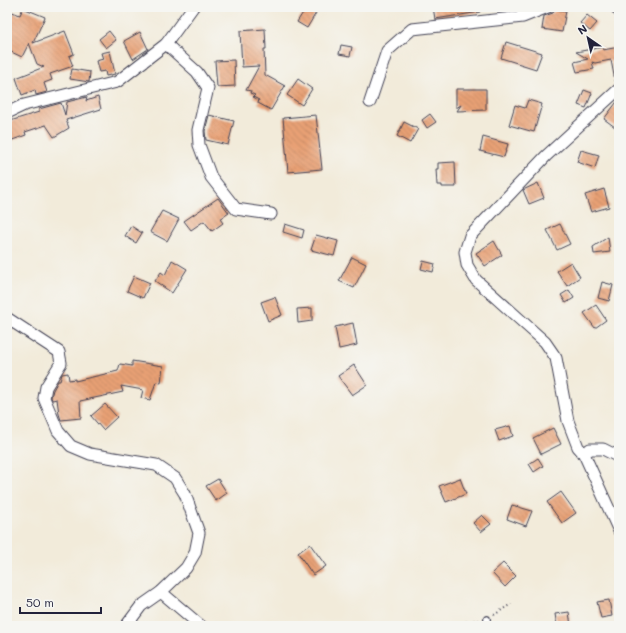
<svg xmlns="http://www.w3.org/2000/svg" width="626" height="633" viewBox="0 0 626 633" font-family="Mali,sans-serif">
	<style>
		.building { fill: url(#building-back-hatch) }
		.lines { fill: none; stroke-linecap: round; stroke-linejoin: round }
		.lane-casing { stroke: #414053; stroke-width: 8 }
		.street-casing { stroke: #414053; stroke-width: 13 }
		.path { stroke: #414053; stroke-width: 2; stroke-dasharray: 1 3; stroke-linecap: butt }
		.lane { stroke: #fff; stroke-width: 5.5 }
		.street { stroke: #fff; stroke-width: 11 }
	</style>
	<defs>
		<pattern id="building-back-hatch" width="6" height="6" patternUnits="userSpaceOnUse"><rect width="6" height="6" fill="#e8a075"/><path d="M-1 5l2 2M0 0l6 6M5-1l2 2" fill="none" stroke="#bc8261"/></pattern>
	</defs>
	<rect width="100%" height="100%" fill="#f6f6f2"/>
	<filter id="ink" filterUnits="userSpaceOnUse"><feTurbulence type="fractalNoise" baseFrequency=".025" numOctaves="2"/><feDisplacementMap in="SourceGraphic" scale="8" xChannelSelector="R" yChannelSelector="G"/><feConvolveMatrix kernelMatrix="1 2 1 2 8 2 1 2 1" color-interpolation-filters="sRGB"/></filter>
	<filter id="wash" filterUnits="userSpaceOnUse"><feTurbulence type="fractalNoise" baseFrequency=".012" numOctaves="4" result="noise"/><feDisplacementMap in="SourceGraphic" scale="16" xChannelSelector="R" yChannelSelector="G"/><feGaussianBlur stdDeviation="0.9" result="paint"/><feColorMatrix in="noise" values="0 0 0 0 0 0 0 0 0 0 0 0 0 0 0 0 0 1.4 0 .05"/><feComposite in="paint" operator="in"/></filter>
	<g filter="url(#wash)">
		<rect width="100%" height="100%" fill="#f2ebda"/>
		<g id="blocks">
			<g class="building">
				<path d="M433,7h47v5l-45,7z"/>
				<path d="M23,8l22,9 -12,26 32,-12 9,23 -5,2 4,10 -23,8 2,6 -8,3 3,9 -11,3 -1,-5 -13,5 -6,-17 28,-11 -7,-3 -8,-21 -7,14 -15,-7v-40l13,5z"/>
				<path d="M306,8l10,5 -9,15 -10,-6z"/>
				<path d="M555,9l11,2 -4,21 -20,-3 2,-13 9,-3z"/>
				<path d="M587,15l10,8 -7,8 -10,-8z"/>
				<path d="M265,29l1,20h-2l1,26 20,11 -14,24 -13,-7 1,-3 -6,-3 2,-2 -5,-2 1,-2 -5,-1 13,-24 -17,1 -2,-36z"/>
				<path d="M109,31l7,9 -10,8 -7,-9z"/>
				<path d="M140,32l8,17 -15,10 -9,-18z"/>
				<path d="M506,42l36,11 -6,16 -35,-11z"/>
				<path d="M341,45l11,2 -2,9 -11,-2z"/>
				<path d="M603,47v3l16,-3v34h-4l-4,-21 -16,3 -3,-1 2,7 -17,3 -3,-10 14,-3 -12,-7z"/>
				<path d="M110,51l5,23 -9,2 -1,-5 -6,1 -3,-11 7,-2 -2,-6z"/>
				<path d="M234,60l1,26 -18,1 -2,-26z"/>
				<path d="M72,69l18,3 -1,10 -19,-3z"/>
				<path d="M298,79l14,10 -10,16 -15,-10z"/>
				<path d="M456,89h30v21l-29,1 4,-6 -5,3z"/>
				<path d="M584,90l8,3 -6,15 -8,-3z"/>
				<path d="M87,97l-1,4 12,-4 3,12 -35,11 3,8 -15,9 -8,-12 -21,7 1,3 -19,7v-20l32,-10v-3l22,-6 4,12 2,-13z"/>
				<path d="M619,99v31l-15,-11z"/>
				<path d="M528,100l14,4 -8,28 -25,-7 6,-20 10,3z"/>
				<path d="M430,114l6,8 -9,6 -5,-8z"/>
				<path d="M209,115l25,6 -6,24 -22,-5 -1,-9z"/>
				<path d="M316,115l6,54 -34,3 -5,-54z"/>
				<path d="M404,122l14,7 -8,14 -13,-7z"/>
				<path d="M483,137l25,7 -4,13 -24,-6z"/>
				<path d="M581,150l18,5 -4,13 -18,-6z"/>
				<path d="M455,162l1,25h-14v-2h-5l-1,-16h2v-6z"/>
				<path d="M538,183l6,15 -15,6 -6,-14z"/>
				<path d="M604,189l5,18 -18,5 -6,-17z"/>
				<path d="M218,198l11,15 -9,6 3,4 -11,8 -8,-10 -13,9 -7,-9z"/>
				<path d="M162,211l17,8 -12,22 -17,-9z"/>
				<path d="M285,224l19,6 -2,8 -19,-6z"/>
				<path d="M560,224l10,20 -13,6 -10,-20z"/>
				<path d="M131,226l11,7 -6,10 -11,-7z"/>
				<path d="M316,235l22,6 -4,15 -23,-6z"/>
				<path d="M608,237l2,15 -16,2 -1,-7z"/>
				<path d="M494,241l8,14 -17,11 -9,-13z"/>
				<path d="M352,257l14,7 -12,24 -15,-7z"/>
				<path d="M172,260l15,9 -15,24 -17,-12 6,-9 4,3z"/>
				<path d="M423,261l12,3 -2,8 -12,-3z"/>
				<path d="M571,262l9,15 -13,9 -10,-15z"/>
				<path d="M134,276l16,7 -7,15 -16,-7z"/>
				<path d="M602,282l11,3 -4,16 -11,-3z"/>
				<path d="M569,290l5,8 -8,5 -5,-8z"/>
				<path d="M275,297l7,18 -14,6 -7,-19z"/>
				<path d="M596,305l10,15 -11,8 -11,-15z"/>
				<path d="M312,308v13l-14,2 -1,-14z"/>
				<path d="M353,323l4,22 -18,4 -4,-22z"/>
				<path d="M132,361l31,5 -2,17 -5,-1 -6,18 -9,-2 2,-8 -22,-4 2,6 -43,9 1,17 -20,2 -2,-6 -2,-15 -5,1 -1,-3 2,-7 5,-9h2l2,-7 6,-1 1,7 6,-1v2l43,-10 2,-7 12,2z"/>
				<path d="M354,365l13,20 -15,10 -14,-19z"/>
				<path d="M105,404l12,13 -14,13 -12,-14z"/>
				<path d="M510,426l3,10 -14,5 -4,-11z"/>
				<path d="M553,428l8,16 -20,10 -8,-16z"/>
				<path d="M538,458l5,8 -9,6 -5,-8z"/>
				<path d="M460,478l6,16 -20,8 -7,-16z"/>
				<path d="M218,479l9,14 -11,8 -10,-15z"/>
				<path d="M561,492l15,21 -14,10 -15,-21z"/>
				<path d="M512,505l20,6 -6,15 -19,-7z"/>
				<path d="M482,515l9,9 -10,8 -8,-9z"/>
				<path d="M310,544l16,22 -13,9 -15,-22z"/>
				<path d="M503,563l13,13 -11,11 -13,-14z"/>
				<path d="M609,600l3,16 -11,2 -4,-16z"/>
				<path d="M569,612l2,14h-14l-2,-12z"/>
			</g>
		</g>
	</g>
	<g filter="url(#ink)">
		<use href="#blocks" fill-opacity="0" stroke="#414053" stroke-width="1"/>
		<g class="lines">
			<defs>
				<path id="lane" d="M487,619v7"/>
				<g id="street">
					<path d="M616,7l3,4"/>
					<path d="M166,44l31,28 11,16 -10,42 1,15 12,32 25,32 35,5"/>
					<path d="M370,102l17,-51 25,-22 111,-12 25,-10"/>
					<path d="M7,113l17,-8 93,-23 49,-38 27,-37"/>
					<path d="M7,318l52,34 2,11 -15,24 -2,11 14,33 13,15 19,8 66,11 19,13 10,16 14,39 -4,20 -9,15 -25,24 -20,14 -15,20"/>
					<path d="M584,454l-6,-7 -10,-26 -12,-63 -11,-16 -69,-62 -9,-15 -2,-13 5,-16 76,-80 73,-67"/>
					<path d="M619,457l-16,-8h-13l-6,5 35,77"/>
					<path d="M161,592l40,34"/>
				</g>
			</defs>
			<use href="#lane" class="lane-casing"/>
			<use href="#street" class="street-casing"/>
			<g class="path">
				<path d="M494,615l17,-11"/>
				<path d="M434,626l45,-6"/>
			</g>
			<use href="#lane" class="lane"/>
			<use href="#street" class="street"/>
		</g>
	</g>
	<rect width="626" height="633" fill="none" stroke="#f6f6f2" stroke-width="24"/>
	<g transform="translate(588 38) rotate(326)" stroke="#f6f6f2" stroke-width="3" paint-order="stroke">
	<path d="M0-3L7 15L0 10L-7 15Z" fill="#22223b"/>
	<text y="-6" font-size="11" font-weight="bold" text-anchor="middle" fill="#22223b">N</text>
	</g>
	<path d="M20 607v6h81v-6" fill="none" stroke="#22223b" stroke-width="2"/>
	<text x="26" y="607" font-size="12" fill="#22223b" stroke="#f6f6f2" stroke-width="3" paint-order="stroke">50 m</text>
</svg>
